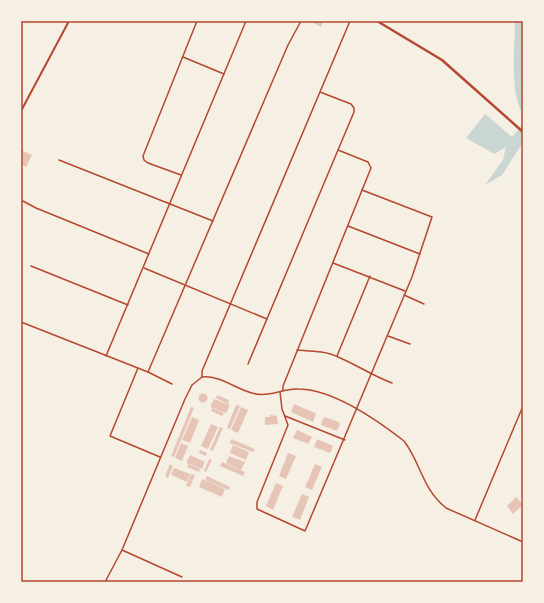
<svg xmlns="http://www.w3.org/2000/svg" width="544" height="603" viewBox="0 0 544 603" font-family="'DM Sans',sans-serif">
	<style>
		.water { fill: #c9d6d2 }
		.building { fill: #e6c5b7 }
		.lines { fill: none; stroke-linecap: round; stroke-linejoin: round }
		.minor { stroke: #b5482f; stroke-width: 1.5 }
		.tertiary { stroke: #b5482f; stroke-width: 2 }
		.primary { stroke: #b5482f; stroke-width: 2.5 }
		.neatline { fill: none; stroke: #b5482f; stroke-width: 1.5 }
	</style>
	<rect width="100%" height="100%" fill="#f6efe4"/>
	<g class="water">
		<path d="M515,21h8v94c-14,-27 -8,-64 -8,-94z"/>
		<path d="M485,114l27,23 11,-13v18l-21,33 -17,10 18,-25 3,-13 -12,7 -28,-16z"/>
	</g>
	<g class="building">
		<path d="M310,21h8l5,2 -2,4z"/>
		<path d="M21,150l11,5 -6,12 -5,-3z"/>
		<circle cx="203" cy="398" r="4.5"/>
		<path d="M217,395l12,5 -1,4 -12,-6z"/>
		<path d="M214,399l16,6 -4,8 -16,-6z"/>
		<path d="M294,404l21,9 1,1 -3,8 -22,-10z"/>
		<path d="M236,405l4,1 -10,23 -3,-1z"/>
		<path d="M191,407l3,1 -20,49 -3,-1z"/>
		<path d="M241,407l7,3 -10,23 -7,-3z"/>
		<path d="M212,408l12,5 -2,3 -11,-5z"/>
		<path d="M270,415l7,1 1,8 -13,1v-8h5z"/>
		<path d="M192,417l7,3 -9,23 -8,-3z"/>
		<path d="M324,417l15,5 1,2 -3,7 -16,-6z"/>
		<path d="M211,424l7,3 -10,22 -7,-3z"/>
		<path d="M220,427l3,1 -10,23 -3,-1z"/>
		<path d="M297,430l15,7 -4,7 -15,-6z"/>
		<path d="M231,439l24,10 -2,3 -23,-9z"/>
		<path d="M317,439l16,7 -3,7 -16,-6z"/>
		<path d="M181,443l7,3 -6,15 -7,-3z"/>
		<path d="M233,445l16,7 -3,8 -16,-7z"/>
		<path d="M200,450l7,3 -1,3 -7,-3z"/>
		<path d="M288,453l8,3 -10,23 -7,-3z"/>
		<path d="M190,455l15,7 -3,7 -16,-6z"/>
		<path d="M229,456l16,6 -4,8 -15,-7z"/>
		<path d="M209,459l3,1 -6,12 -2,-1z"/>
		<path d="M222,462l23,10 -2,4 -23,-10z"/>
		<path d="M170,464l3,2 -5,12 -3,-2z"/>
		<path d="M188,464l12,5 -1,3 -12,-5z"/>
		<path d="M315,464l7,3 -10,23 -7,-3z"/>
		<path d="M174,468l16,6 -3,8 -16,-7z"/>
		<path d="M191,474l4,1 -5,12 -4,-1z"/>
		<path d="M207,476l23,11 -1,3 -24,-10z"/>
		<path d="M202,479l23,10 -3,8 -23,-10z"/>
		<path d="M276,483l7,3 -10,24 -7,-4z"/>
		<path d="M302,494l7,3 -9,23 -8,-3z"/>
		<path d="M516,497l7,8 -10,9 -6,-8z"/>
	</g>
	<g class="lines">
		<g class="minor">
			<path d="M183,57l41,17"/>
			<path d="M59,160l154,61"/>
			<path d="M181,175l-33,-12 -4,-3 -1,-4 54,-135"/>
			<path d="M21,200l15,8 113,46"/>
			<path d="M348,226l72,28"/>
			<path d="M333,263l72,28"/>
			<path d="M31,266l97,39"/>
			<path d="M144,268l123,51"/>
			<path d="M404,295l20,9"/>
			<path d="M21,322l127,50 24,12"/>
			<path d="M388,336l22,8"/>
			<path d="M297,350c14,1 29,1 41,7 19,8 35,19 54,26"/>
			<path d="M106,356l140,-335"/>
			<path d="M337,356l33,-80"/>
			<path d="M248,364l106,-252v-4l-3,-4 -31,-12"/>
			<path d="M138,368l-28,68 50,21"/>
			<path d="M148,372l140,-327 13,-24"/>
			<path d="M202,377c19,-2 36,14 54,17 15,3 28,-6 42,-5 34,0 79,31 106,52 17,22 18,48 42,67l77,34"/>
			<path d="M283,391v-5l88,-218 -3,-6 -30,-12"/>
			<path d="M280,392l2,17 6,16 -31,77v7l48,22 107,-254 20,-60 -70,-27"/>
			<path d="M285,416l60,24"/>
			<path d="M475,520l48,-114"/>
			<path d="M122,550l60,27"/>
			<path d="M105,582l17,-32 63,-151 7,-14 10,-8v-6l148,-350"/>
		</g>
		<path class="tertiary" d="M21,111l48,-90"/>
		<path class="primary" d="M377,21l65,39 81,72"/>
	</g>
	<rect width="544" height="603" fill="none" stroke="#f6efe4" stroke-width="44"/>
	<rect x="22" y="22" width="500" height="559" class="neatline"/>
</svg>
